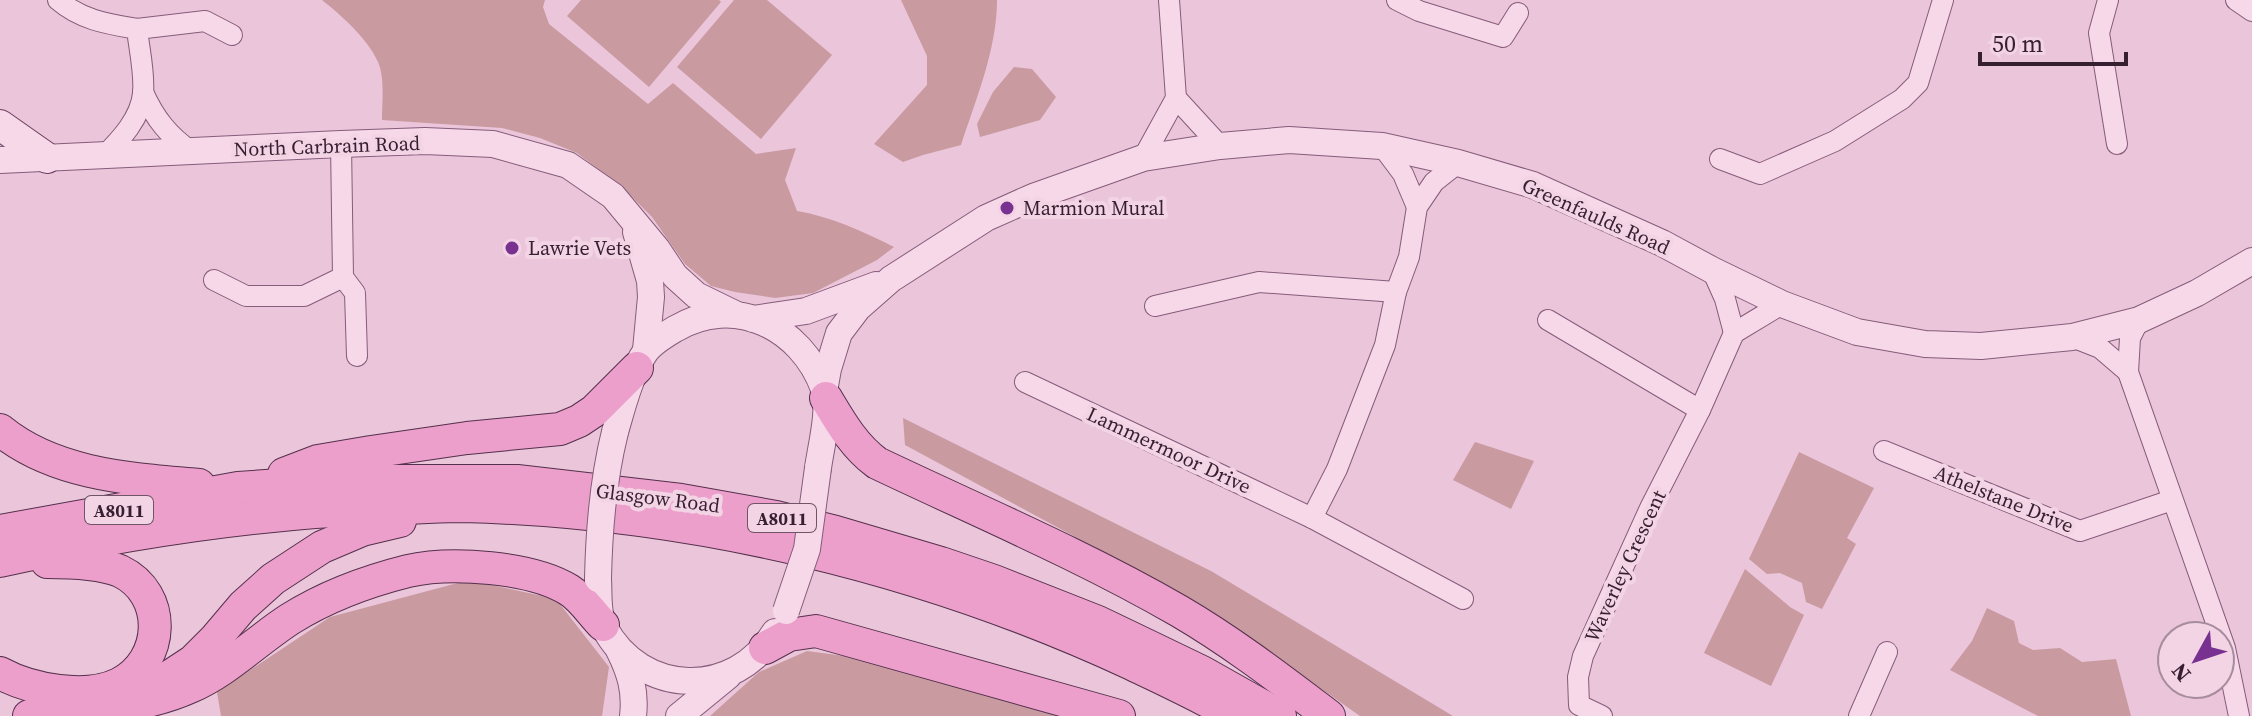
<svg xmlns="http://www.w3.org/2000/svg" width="2252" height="716" viewBox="0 0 2252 716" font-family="'Source Serif 4',serif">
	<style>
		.green { fill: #c99aa0 }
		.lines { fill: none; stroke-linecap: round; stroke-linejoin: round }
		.minor-casing { stroke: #855c7a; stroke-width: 22 }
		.tertiary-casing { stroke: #855c7a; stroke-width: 28 }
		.secondary-casing { stroke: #673f5d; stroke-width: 32 }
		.primary-casing { stroke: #53304c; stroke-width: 34 }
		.minor { stroke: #f7d8e9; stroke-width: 20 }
		.tertiary { stroke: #f7d8e9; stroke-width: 26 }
		.secondary { stroke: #f7d8e9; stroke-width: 30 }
		.primary { stroke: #ec9fca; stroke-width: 32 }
		.tertiary-bridge-casing { stroke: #855c7a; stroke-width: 28; stroke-linecap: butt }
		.tertiary-bridge { stroke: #f7d8e9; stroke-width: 26 }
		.poi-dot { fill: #783091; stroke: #f3d4e5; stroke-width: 3 }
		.labels { text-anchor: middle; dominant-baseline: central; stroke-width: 8; stroke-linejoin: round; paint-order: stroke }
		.shield { fill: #f3d4e5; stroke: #6f5567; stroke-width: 2 }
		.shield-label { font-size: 18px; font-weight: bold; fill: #361f31 }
		.street-label { font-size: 20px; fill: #361f31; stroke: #f3d4e5 }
		.poi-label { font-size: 20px; fill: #361f31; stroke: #f3d4e5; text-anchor: start }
	</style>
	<rect width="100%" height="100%" fill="#ebc5da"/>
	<g class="green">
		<path d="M322,0h223l-2,7 6,17 99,80 25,-21 83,71 40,-6 -11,32 12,31c35,6 65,20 97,36l-17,13 -64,33 -38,5 -40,-6 -24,-6 -26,-22 -33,-47 -29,-29 -46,-35 -37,-15 -38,-10 -120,-8c0,-18 3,-42 -4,-58 -10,-23 -37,-47 -56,-62z"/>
		<path d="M581,0h138l2,2 -72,85 -82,-71z"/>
		<path d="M734,0h33l65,55 -71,84 -84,-72z"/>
		<path d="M901,0h96c0,49 -21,99 -36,145l-38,10 -20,7 -29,-18 53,-59v-29z"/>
		<path d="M1014,67l18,2 24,28 -16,23 -60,17 -3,-13 16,-32z"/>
		<path d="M903,418l308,153 242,145h-93l-155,-109 -300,-162z"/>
		<path d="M1475,442l59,19 -23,48 -58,-29z"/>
		<path d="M1799,452l75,36 -27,50 9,6 -34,65 -16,-7 -4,-19 -22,-10 -13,1 -18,-15z"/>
		<path d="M1745,569l45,38 14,8 -33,71 -67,-33z"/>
		<path d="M469,580l87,19 53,68 -7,49h-381l-4,-24 113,-75z"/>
		<path d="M1987,608l27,13 5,22 14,7 27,-2 22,14 34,-3 15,57h-93l-88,-46 22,-29z"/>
		<path d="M807,651l53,7 197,58h-347l49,-44z"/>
	</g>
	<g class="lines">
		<defs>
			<g id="minor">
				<path d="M58,0c23,20 50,24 79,29 2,19 8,45 6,64 -2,25 -23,47 -40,64"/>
				<path d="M1397,0l22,11 84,26 15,-24"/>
				<path d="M2108,0l-9,33 18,111"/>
				<path d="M2236,0l16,11"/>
				<path d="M137,29l68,-8 27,14"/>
				<path d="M143,92c12,27 26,44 49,60"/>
				<path d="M1176,98l44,48"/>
				<path d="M1382,146l21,28 14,33"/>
				<path d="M1143,158l33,-60 -7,-98"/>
				<path d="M1720,159l40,15 75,-33 67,-42 16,-16 25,-83"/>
				<path d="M1712,270l13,29 9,34"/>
				<path d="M343,277l12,16 2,63"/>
				<path d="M214,280l32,16h58l39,-19 -2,-133"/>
				<path d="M1155,306l104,-24 137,10"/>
				<path d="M1548,320l152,90"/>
				<path d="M2139,320l-9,18 -2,34 97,276 14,68"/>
				<path d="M2072,337l28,11 28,24"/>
				<path d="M1025,382l287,136 151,81"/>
				<path d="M1884,451l196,80 92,-31"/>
				<path d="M1312,518l25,-49 48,-124 11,-53 13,-35 8,-50 17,-25 24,-19"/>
				<path d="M1602,716l-23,-11 -1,-28 5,-21 67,-148 50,-98 34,-77 48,-29"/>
				<path d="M1859,716l28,-64"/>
			</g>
			<g id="tertiary">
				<path d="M0,160l341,-16 84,-3 68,3 75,21 45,31 44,53 18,27 21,19 41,20"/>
				<path d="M636,232l14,49 1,16 -5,53"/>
				<path d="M753,319l53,-8 70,-26"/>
				<path d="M824,391l4,-22 11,-36 19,-25 33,-29 95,-61 47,-21 110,-39 77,-12 69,-6 93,6 76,17 75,22 129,58 50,27 70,34 75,28 68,12 56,2 91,-9 67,-17 58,-27 55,-32"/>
				<path d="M615,432c7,-24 16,-60 31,-81 7,-9 19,-16 29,-22 59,-35 126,-3 149,60 7,20 -3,57 -6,79"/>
				<path d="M598,579c1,15 -1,35 6,48 37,70 131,72 171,5"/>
				<path d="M619,650c11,22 17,41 14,66"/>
				<path d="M679,716l49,-40"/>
			</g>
			<path id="secondary" d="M0,125l47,33"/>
			<g id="primary">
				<path d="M826,398c15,25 28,48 51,65 101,48 205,92 302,148 53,31 101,68 150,105"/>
				<path d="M0,430c55,45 131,49 199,55"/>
				<path d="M284,474l34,-13 53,-9 96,-14 93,-9 19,-8 15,-10 43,-43"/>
				<path d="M0,531l238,-43 99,-7h180l164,19 95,17 60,15 105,31 53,18 104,41 48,23 56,27 78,44"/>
				<path d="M0,561c129,-29 260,-49 393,-53 23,0 47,-2 70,-2 231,6 460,61 669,158 35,17 70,33 103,52"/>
				<path d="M765,648l24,-13 27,-4 303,85"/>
				<path d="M0,673c31,17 86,27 119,11 46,-23 49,-90 1,-113 -20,-8 -52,-9 -73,-9"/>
				<path d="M158,684l35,-23 22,-22 28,-33 30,-27 49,-32 40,-17 38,-9"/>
				<path d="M29,716c54,-7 110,-6 161,-29 37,-16 66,-46 100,-68 35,-22 78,-38 118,-48 43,-10 124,-4 161,19 13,8 23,24 34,35"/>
			</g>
		</defs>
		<use href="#minor" class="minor-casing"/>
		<use href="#tertiary" class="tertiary-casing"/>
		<use href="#secondary" class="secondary-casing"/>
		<use href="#primary" class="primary-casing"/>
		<use href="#minor" class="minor"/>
		<use href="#tertiary" class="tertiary"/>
		<use href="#secondary" class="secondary"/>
		<use href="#primary" class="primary"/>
		<defs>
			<g id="tertiary-bridge">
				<path d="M598,579c1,-50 5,-99 17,-147"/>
				<path d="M786,611l21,-62 11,-81"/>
			</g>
		</defs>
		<use href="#tertiary-bridge" class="tertiary-bridge-casing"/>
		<use href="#tertiary-bridge" class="tertiary-bridge"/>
	</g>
	<g class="poi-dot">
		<circle cx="1007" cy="208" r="8"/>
		<circle cx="512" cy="248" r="8"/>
	</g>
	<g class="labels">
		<g class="shield">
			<rect x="85" y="496" width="68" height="28" rx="6"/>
			<rect x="748" y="504" width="68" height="28" rx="6"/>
		</g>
		<g class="shield-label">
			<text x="119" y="510">A8011</text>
			<text x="782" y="518">A8011</text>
		</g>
		<g class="street-label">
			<text transform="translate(327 146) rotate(-2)">North Carbrain Road</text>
			<text transform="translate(1596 216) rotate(24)">Greenfaulds Road</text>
			<text transform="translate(1169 450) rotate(25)">Lammermoor Drive</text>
			<text transform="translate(658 498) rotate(7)">Glasgow Road</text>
			<text transform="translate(2004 499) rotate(22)">Athelstane Drive</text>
			<text transform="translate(1625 566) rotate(-65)">Waverley Crescent</text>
		</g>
		<g class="poi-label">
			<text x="1023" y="208">Marmion Mural</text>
			<text x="528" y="248">Lawrie Vets</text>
		</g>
	</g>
	<g transform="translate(2196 660) rotate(230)"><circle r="38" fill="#f3d4e5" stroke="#a78c9d" stroke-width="2"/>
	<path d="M0-6L14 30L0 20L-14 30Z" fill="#783091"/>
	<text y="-12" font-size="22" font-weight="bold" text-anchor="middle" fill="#361f31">N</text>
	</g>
	<path d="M1980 52v12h146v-12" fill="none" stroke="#361f31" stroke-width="4"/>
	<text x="1992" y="52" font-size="24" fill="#361f31" stroke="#f3d4e5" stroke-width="6" paint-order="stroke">50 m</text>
</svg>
